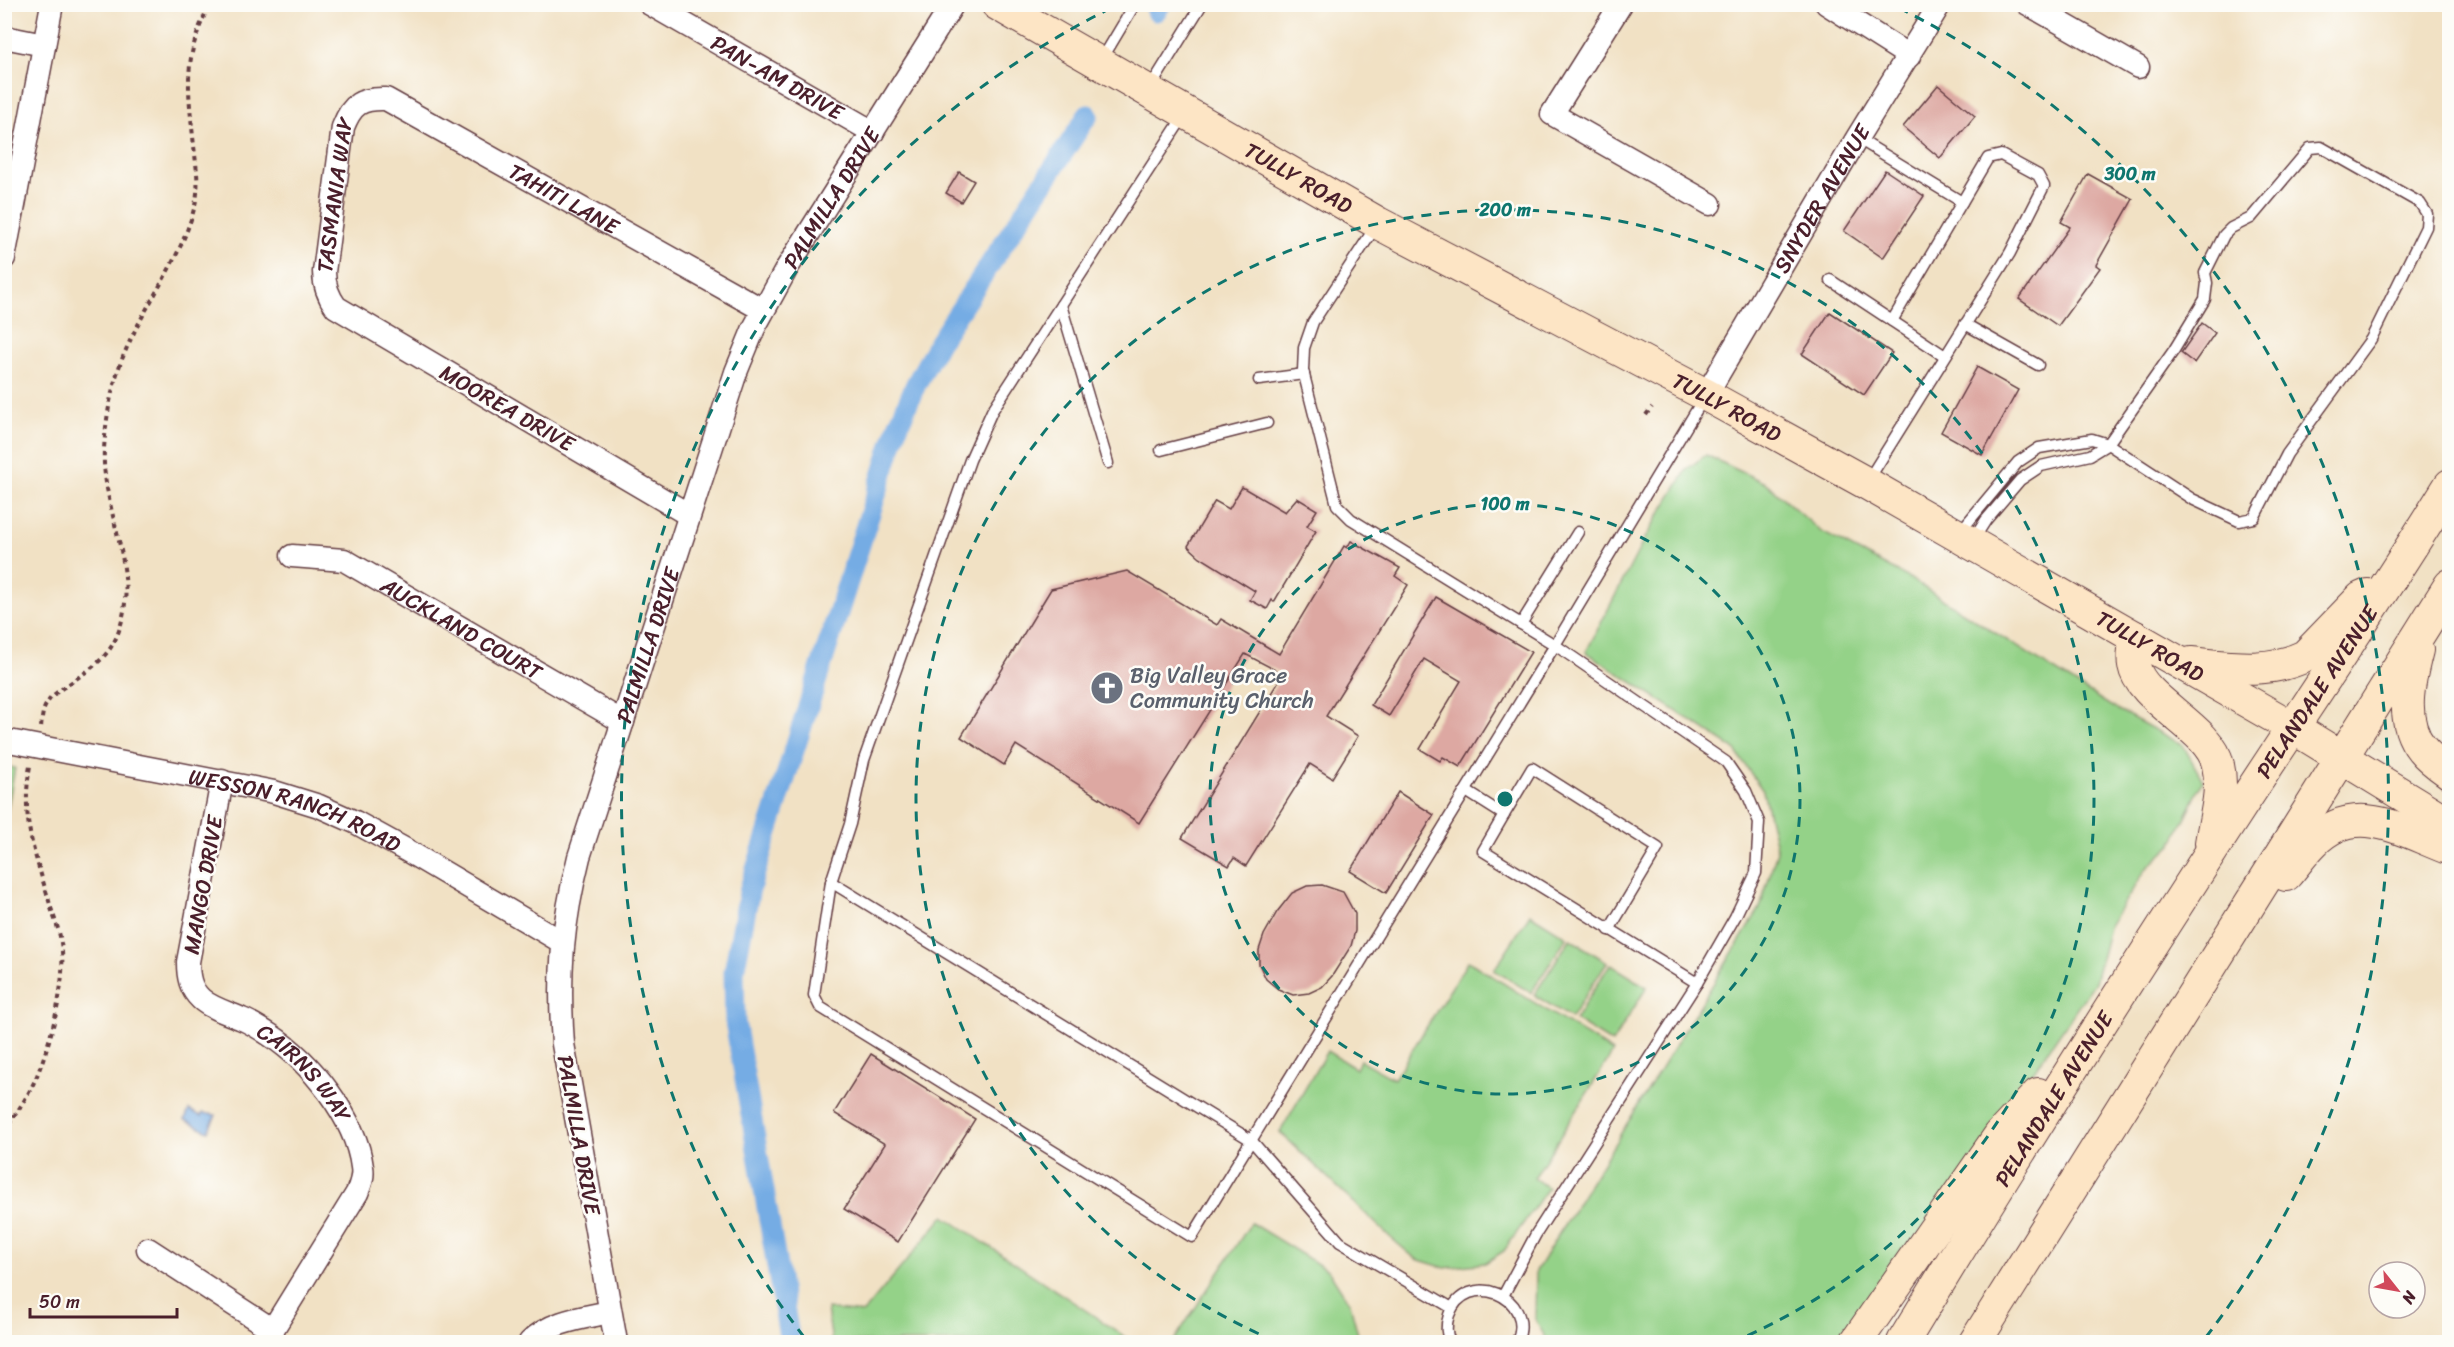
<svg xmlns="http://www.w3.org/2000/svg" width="2454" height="1347" viewBox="0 0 2454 1347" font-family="Sriracha,sans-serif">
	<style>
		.green { fill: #94d288; stroke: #6f785a; stroke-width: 1.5 }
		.water { fill: #74ace4; stroke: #5f6688; stroke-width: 1.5 }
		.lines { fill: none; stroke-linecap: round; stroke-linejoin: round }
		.canal { stroke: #74ace4; stroke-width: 21 }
		.building { fill: #dda8a2 }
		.service-casing { stroke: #633c42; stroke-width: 13 }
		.minor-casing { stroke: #633c42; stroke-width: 25 }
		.secondary-casing { stroke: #633c42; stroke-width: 34 }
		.path { stroke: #633c42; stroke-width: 4; stroke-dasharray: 4.5 4.5; stroke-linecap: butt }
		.service { stroke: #fff; stroke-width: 10 }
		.minor { stroke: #fff; stroke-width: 22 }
		.secondary { stroke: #fde5c5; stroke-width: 32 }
		.ring { fill: none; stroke: #0f766e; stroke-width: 3; stroke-dasharray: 10 8 }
		.labels { text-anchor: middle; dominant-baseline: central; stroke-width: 5; stroke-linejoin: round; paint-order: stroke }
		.street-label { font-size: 22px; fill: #4a1f2b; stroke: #fdfcf7 }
		.worship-label { font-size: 22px; fill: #5b616d; stroke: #fdfcf7; text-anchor: start }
		.centre { fill: #0f766e; stroke: #fdfcf7; stroke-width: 3 }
		.ring-label { font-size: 18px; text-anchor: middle; font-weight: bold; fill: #0f766e; stroke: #fdfcf7; stroke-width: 5; stroke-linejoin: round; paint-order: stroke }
	</style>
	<rect width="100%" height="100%" fill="#fdfcf7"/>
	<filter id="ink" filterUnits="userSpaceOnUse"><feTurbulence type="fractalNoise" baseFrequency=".0167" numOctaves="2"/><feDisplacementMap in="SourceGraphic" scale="12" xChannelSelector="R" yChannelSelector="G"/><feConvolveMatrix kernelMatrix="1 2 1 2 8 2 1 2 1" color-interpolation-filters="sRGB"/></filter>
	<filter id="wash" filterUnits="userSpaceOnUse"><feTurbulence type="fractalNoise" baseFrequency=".008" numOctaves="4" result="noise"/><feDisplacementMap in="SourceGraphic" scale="24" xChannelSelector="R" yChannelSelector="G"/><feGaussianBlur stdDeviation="1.35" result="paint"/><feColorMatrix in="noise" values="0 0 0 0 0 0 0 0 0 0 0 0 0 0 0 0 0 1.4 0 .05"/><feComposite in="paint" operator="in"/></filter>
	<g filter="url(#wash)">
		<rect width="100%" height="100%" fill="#f1e1c4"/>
		<g class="green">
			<path d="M1706,455l61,29 53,47 89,47 200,127 74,40 20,36 -31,64 -25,23 -37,56 -15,58 -246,360h-301l-13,-23 1,-48 224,-363 17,-57 -14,-60 -29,-42 -148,-97 59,-114 43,-70z"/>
			<path d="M5,766l10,2 -10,54 -1,-56z"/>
			<path d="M1530,914l37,23 -36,56 -37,-23z"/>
			<path d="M1570,939l37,23 -36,56 -37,-23z"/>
			<path d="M1468,961l145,91 -79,126 14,10 -44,63 -19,12 -40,5 -29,-9 -25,-21 -111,-106 47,-81 29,18 4,-9 34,19z"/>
			<path d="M1610,964l37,23 -35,56 -37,-23z"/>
			<path d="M944,1216l189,126h-301l-5,-33 36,4z"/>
			<path d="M1251,1223l78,48 21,33 10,38h-187z"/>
		</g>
		<path class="water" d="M189,1110l12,6 2,-3 13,2 -8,16 -23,-11z"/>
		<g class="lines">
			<g class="canal">
				<path d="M1156,11l5,-7"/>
				<path d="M790,1342l-55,-321 -1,-49 16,-84 148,-462 18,-42 23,-42 149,-227"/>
			</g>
		</g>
		<g id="blocks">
			<g class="building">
				<path d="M1938,85l37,31 -35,42 -37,-31z"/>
				<path d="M1885,170l39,26 -41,62 -39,-27z"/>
				<path d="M959,172l15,9 -13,21 -15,-9z"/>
				<path d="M2088,174l45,25 -37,66 4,3 -42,58 -39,-27 51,-72 -9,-5z"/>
				<path d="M1830,312l62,41 -28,42 -62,-41z"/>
				<path d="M2202,323l13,10 -21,30 -13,-10z"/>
				<path d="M1977,367l41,23 -36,65 -41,-23z"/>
				<path d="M1242,487l43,25 12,-14 20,12 -10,16 9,5 -42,71 -2,-2 -5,9 -17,-9 5,-9 -55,-34 -12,-11 27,-45 14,8z"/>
				<path d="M1351,541l49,27 -5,8 13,9 -82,131 32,20 -26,42 -22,-14 -64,102 -12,-8 -5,8 -47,-28 101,-164 -38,-20 -106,169 -123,-78 -12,20 -43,-28 90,-148 76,-18 90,54 4,-6 58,35 65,-108 3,2z"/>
				<path d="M1436,597l95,55 -71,115 -17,-10 -3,4 -20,-12 41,-68 -37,-22 -35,57 -18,-11z"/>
				<path d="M1398,792l36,23 -48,78 -36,-22z"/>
				<path d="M1322,885l21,7 12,22v17l-4,15 -19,30 -10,11 -13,6 -16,2 -15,-6 -12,-10 -7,-15v-14l5,-15 13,-23 15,-19 15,-7z"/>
				<path d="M871,1054l104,65 -77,123 -54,-33 41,-65 -51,-31z"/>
			</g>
		</g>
	</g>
	<g filter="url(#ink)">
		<use href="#blocks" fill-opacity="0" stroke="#633c42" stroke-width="1.5"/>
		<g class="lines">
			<defs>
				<g id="service">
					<path d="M1101,61l34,-57"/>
					<path d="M1150,88l52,-84"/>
					<path d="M1185,114l-193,297 -22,49 -106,300 -14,64 -19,58 -17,113 6,12 372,230 363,-592 171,117 20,29 13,31 -3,51 -21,44 -38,66 -161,251 -33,62"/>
					<path d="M1857,138l105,64"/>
					<path d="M1376,226l-63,96 -9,26 -1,23 34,134 14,14 204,126 150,-249"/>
					<path d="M1830,280l115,76"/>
					<path d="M1061,305l47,158"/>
					<path d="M1965,324l73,41"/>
					<path d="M1259,380l45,-6"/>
					<path d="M1161,450l106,-27"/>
					<path d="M1867,482l143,-229 34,-67 -6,-11 -37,-20 -13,3 -96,163"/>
					<path d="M1959,533l59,-71 21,-14 53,-9 16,5 84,55 47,22 15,-3 33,-64 84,-115 55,-112 1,-13 -7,-11 -99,-56 -11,1 -59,70 -20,10 -7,7 -19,38 2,10 -2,16 -31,51 -66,94 -18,11 -49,11 -21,14 -34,40 -14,22"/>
					<path d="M1521,624l57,-92"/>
					<path d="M1466,791l38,24 -21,36 214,132"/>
					<path d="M1504,815l28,-47 126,80 -49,82"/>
					<path d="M831,882l420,258 89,102 112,66"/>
					<path d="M1450,1342c-4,-8 -4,-18 -1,-27 17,-47 88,-19 68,27"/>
				</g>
				<g id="minor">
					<path id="s1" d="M650,4l223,128"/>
					<path d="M1621,4l-69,110 158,90"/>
					<path d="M1827,4l82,52"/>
					<path d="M2028,4l110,63"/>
					<path d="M4,37l40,8"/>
					<path d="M4,258l48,-254"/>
					<path id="s2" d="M1706,395l151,-257 83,-134"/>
					<path id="s3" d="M689,515l-353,-208c-8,-11 -12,-21 -12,-35l19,-145c9,-23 18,-29 43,-28l377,211"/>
					<path id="s4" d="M292,556l52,4 279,162"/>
					<path id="s5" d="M4,740l270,52 45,14 36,16 51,28 156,92"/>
					<path id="s6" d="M222,781l-34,181c0,14 2,27 13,37 11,10 28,14 41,20 10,4 19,10 28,16 40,26 86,83 92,132 2,10 -2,18 -5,26l-92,149"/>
					<path d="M148,1249l125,81"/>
					<path d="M530,1342c21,-21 52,-24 80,-30"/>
					<path id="s7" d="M616,1342l-53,-298c-5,-70 -1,-119 16,-187l157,-485 18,-44 33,-60 166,-264"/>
				</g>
				<g id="secondary">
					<path id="s8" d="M997,4l381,219 328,172 160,88 426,244 158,97"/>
					<path d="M2135,637c0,9 -3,20 -1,28 6,35 77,63 84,100 6,26 -3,52 -7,78"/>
					<path d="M2417,650c-8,31 -18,71 5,99 7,9 18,17 28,24"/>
					<path d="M2191,663c38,4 77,11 114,-7l56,-58 7,-3"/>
					<path d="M2286,875c9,-10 17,-22 27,-32 42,-44 89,-12 137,6"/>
					<path d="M1856,1342l144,-207 38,-41"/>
					<path id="s9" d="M1903,1342c109,-181 222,-358 338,-536 70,-107 142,-212 209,-321"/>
					<path d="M1975,1342l475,-757"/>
				</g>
			</defs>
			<use href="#service" class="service-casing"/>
			<use href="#minor" class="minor-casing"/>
			<use href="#secondary" class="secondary-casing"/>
			<g class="path">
				<path d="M1646,415l6,-8"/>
				<path d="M41,727c1,-7 1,-16 5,-22 5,-10 14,-15 23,-21 30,-21 46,-31 54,-68 12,-57 -22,-111 -19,-167 2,-32 8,-67 21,-97 21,-50 57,-93 70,-147 5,-20 1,-40 -1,-59 -6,-58 -12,-87 16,-142"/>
				<path d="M4,1132c12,-19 26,-38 34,-59 14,-36 29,-92 23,-130 -1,-11 -6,-23 -10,-35 -15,-53 -31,-85 -21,-142"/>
			</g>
			<use href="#service" class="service"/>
			<use href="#minor" class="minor"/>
			<use href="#secondary" class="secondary"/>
		</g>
	</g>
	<g class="ring">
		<circle cx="1505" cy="799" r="295"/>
		<path d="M1275 1341A589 589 0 1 1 1735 1341"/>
		<path d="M804 1337A884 884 0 0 1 1111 8M1899 8A884 884 0 0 1 2206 1337"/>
	</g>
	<defs>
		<symbol id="church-disc" viewBox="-11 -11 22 22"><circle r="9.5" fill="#6b7280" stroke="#fdfcf7"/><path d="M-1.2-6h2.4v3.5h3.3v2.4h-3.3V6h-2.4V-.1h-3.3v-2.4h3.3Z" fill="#fff"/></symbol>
	</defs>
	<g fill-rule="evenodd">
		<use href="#church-disc" x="1088" y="669" width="38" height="38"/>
	</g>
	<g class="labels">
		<g class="street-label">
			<text stroke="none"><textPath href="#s1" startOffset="147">PAN-AM DRIVE</textPath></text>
			<text stroke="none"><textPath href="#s8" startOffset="348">TULLY ROAD</textPath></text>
			<text stroke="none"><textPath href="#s3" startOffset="525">TASMANIA WAY</textPath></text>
			<text stroke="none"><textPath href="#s7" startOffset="1200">PALMILLA DRIVE</textPath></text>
			<text stroke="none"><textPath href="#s3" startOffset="854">TAHITI LANE</textPath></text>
			<text stroke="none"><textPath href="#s2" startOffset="228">SNYDER AVENUE</textPath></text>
			<text stroke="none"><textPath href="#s8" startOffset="834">TULLY ROAD</textPath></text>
			<text transform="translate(507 408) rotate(30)">MOOREA DRIVE</text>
			<text stroke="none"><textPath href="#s4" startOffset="188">AUCKLAND COURT</textPath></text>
			<text stroke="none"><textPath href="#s7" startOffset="714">PALMILLA DRIVE</textPath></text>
			<text stroke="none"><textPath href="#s8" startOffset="1320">TULLY ROAD</textPath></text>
			<text stroke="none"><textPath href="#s9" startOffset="771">PELANDALE AVENUE</textPath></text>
			<text stroke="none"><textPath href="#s5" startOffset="300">WESSON RANCH ROAD</textPath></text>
			<text transform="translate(203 885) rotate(-80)">MANGO DRIVE</text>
			<text stroke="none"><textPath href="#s6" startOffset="354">CAIRNS WAY</textPath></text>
			<text stroke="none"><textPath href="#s9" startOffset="286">PELANDALE AVENUE</textPath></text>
			<text transform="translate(579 1135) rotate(80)">PALMILLA DRIVE</text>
		</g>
		<g class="worship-label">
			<text x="1130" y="675">Big Valley Grace<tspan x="1130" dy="25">Community Church</tspan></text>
		</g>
	</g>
	<circle cx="1505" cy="799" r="9" class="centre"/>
	<g class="ring-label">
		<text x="2130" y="180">300 m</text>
		<text x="1505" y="216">200 m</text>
		<text x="1505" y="510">100 m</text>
	</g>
	<rect width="2454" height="1347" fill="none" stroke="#fdfcf7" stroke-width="24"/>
	<g transform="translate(2397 1290) rotate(121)"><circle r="28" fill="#fdfcf7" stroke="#b5a4a5" stroke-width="1.5"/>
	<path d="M0-4.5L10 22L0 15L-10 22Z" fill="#d1495b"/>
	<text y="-9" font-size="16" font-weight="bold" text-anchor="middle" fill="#4a1f2b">N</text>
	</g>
	<path d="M30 1308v9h147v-9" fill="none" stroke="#4a1f2b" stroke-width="3"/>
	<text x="39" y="1308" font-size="18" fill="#4a1f2b" stroke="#fdfcf7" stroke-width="4.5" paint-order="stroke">50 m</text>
</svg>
